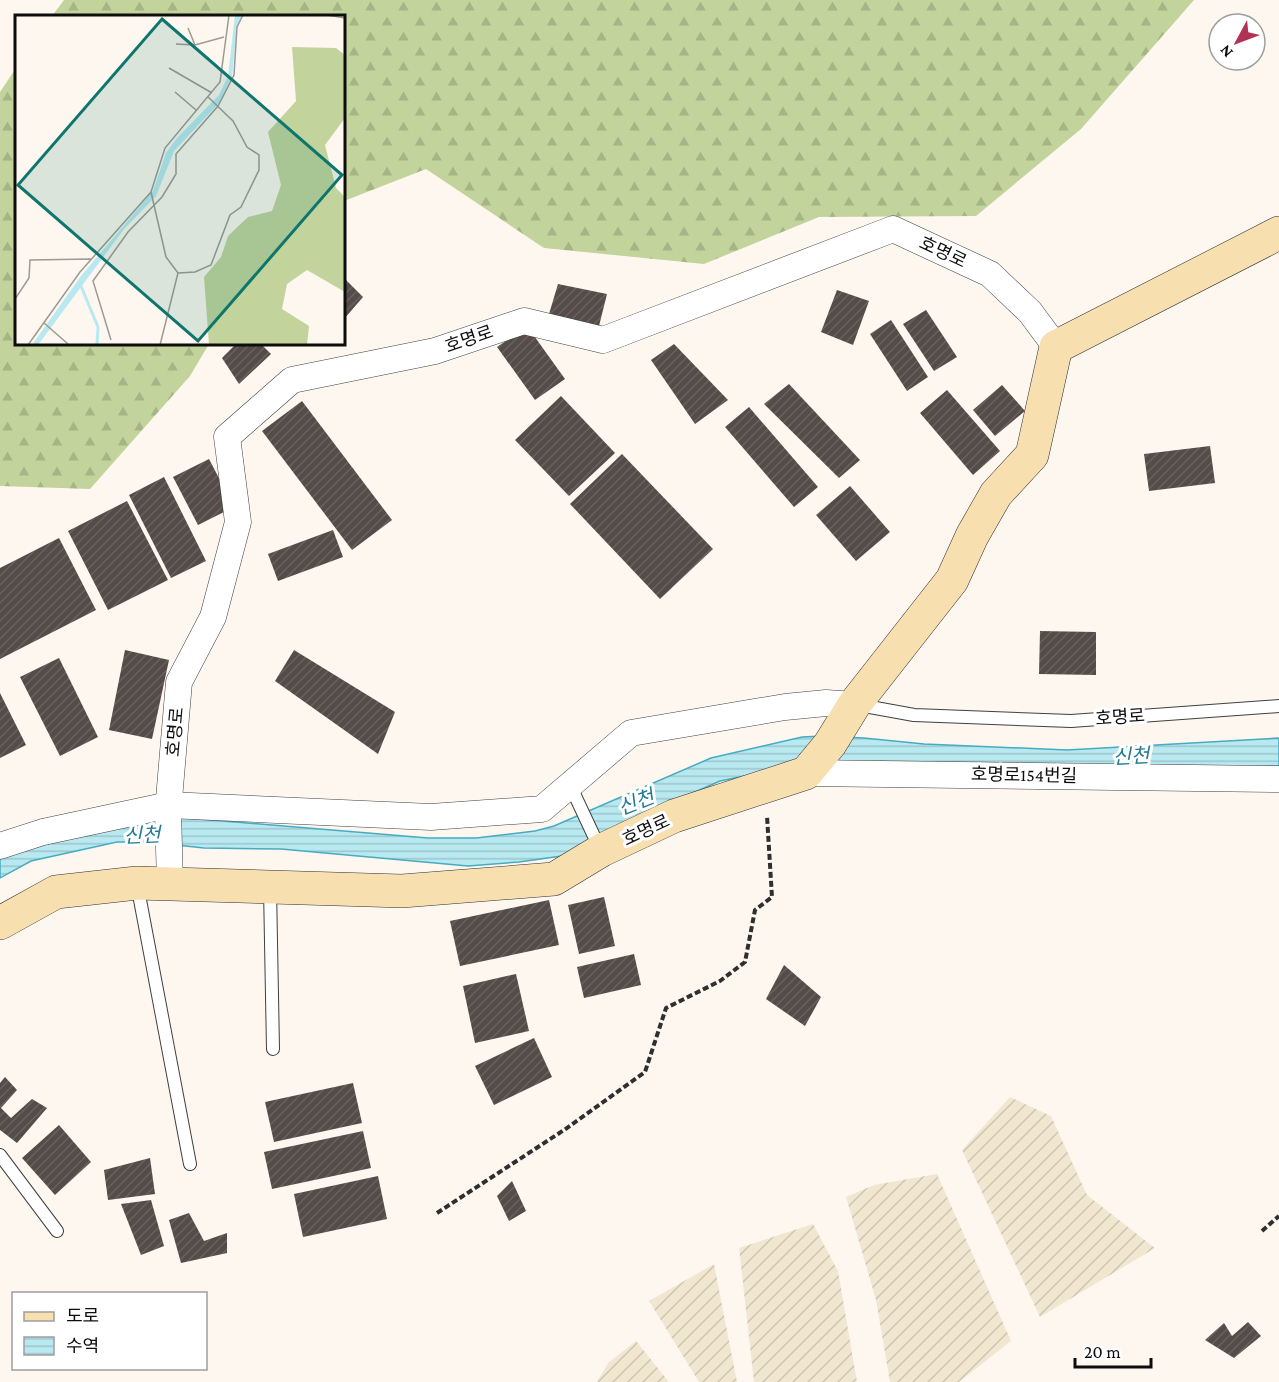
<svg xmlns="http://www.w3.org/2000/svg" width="1279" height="1382" viewBox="0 0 1279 1382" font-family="'Crimson Pro','Noto Sans KR',serif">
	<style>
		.farmland { fill: url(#farmland-furrows) }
		.forest { fill: url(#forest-firs) }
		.water { fill: url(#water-rules); stroke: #45acc1; stroke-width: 1.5 }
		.building { fill: url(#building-hatch) }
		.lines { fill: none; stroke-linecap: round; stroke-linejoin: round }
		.lane-casing { stroke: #404040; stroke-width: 14 }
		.street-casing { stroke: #404040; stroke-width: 27 }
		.secondary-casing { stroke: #2f2f2f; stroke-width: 34 }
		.path { stroke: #2f2f2f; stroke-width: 4; stroke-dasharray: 6 3; stroke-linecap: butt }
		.lane { stroke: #fff; stroke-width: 12 }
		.street { stroke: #fff; stroke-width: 26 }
		.secondary { stroke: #f8dfaf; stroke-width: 33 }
		.labels { text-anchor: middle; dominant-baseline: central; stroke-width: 6; stroke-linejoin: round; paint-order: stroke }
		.street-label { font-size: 18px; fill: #0d0d0d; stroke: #fff }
		.water-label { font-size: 20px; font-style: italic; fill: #227c94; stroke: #fff }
		.inset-river { fill: none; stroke: #b8e8f0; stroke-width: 3 }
		.inset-road { fill: none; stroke: #9e9995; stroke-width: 1.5 }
		.view { fill: #0f766e; fill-opacity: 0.15; stroke: #0f766e; stroke-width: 3 }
		.inset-edge { fill: none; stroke: #0d0d0d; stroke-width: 3 }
	</style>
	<defs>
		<pattern id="farmland-furrows" width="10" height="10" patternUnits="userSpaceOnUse" patternTransform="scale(1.5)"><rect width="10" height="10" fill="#f1e7d1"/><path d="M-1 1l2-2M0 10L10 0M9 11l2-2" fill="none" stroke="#cdc5b2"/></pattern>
		<pattern id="forest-firs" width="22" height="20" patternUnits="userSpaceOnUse" patternTransform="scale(1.5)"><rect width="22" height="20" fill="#c2d49c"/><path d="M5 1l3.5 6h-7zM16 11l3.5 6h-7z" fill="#a6b585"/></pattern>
		<pattern id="water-rules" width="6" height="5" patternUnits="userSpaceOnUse" patternTransform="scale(1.5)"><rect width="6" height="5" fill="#b8e8f0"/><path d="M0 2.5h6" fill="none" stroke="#9dc6cd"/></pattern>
		<pattern id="building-hatch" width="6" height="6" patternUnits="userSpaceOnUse" patternTransform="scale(1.5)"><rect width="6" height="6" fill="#554c4a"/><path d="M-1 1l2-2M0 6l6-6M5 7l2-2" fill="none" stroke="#686160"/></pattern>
	</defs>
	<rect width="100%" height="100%" fill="#fef7ef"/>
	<g class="farmland">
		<path d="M1010,1097l41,19 36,79 68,53 -115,69 -78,-167z"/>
		<path d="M937,1174l74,167 -52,41h-69l-14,-82 -30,-103 28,-12z"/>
		<path d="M813,1224l25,47 19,111h-103l-15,-134z"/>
		<path d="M714,1264l23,118h-38l-50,-81z"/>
		<path d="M636,1341l33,41h-72l11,-19z"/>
	</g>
	<g class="forest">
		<path d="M64,0h1130l-113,129 -105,87 -157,1 -115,47 -160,-16 -118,-79 -82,32v-185h-292z"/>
		<path d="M16,68v276h193l-19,32 -100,113 -90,-3v-394z"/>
	</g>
	<path class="water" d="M823,736l41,2 60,6 143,6 212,-12v28l-127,4 -362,-3 -70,14 -41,18 -103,55 -57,8 -51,4 -187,-17 -77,-1 -56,-6h-31l-86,19 -31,17v-25l152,-38 276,23h48l59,-7 19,-5 157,-68 91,-21z"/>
	<g class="building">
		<path d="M344,278l19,19 -19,22z"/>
		<path d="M558,284l49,10 -8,32 -50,-12z"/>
		<path d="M837,290l32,11 -16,44 -32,-13z"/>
		<path d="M926,310l31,47 -23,14 -31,-47z"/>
		<path d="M891,320l37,57 -21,14 -37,-57z"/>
		<path d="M527,326l38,53 -30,21 -38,-53z"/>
		<path d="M236,344h25l10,10 -32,30 -17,-26z"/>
		<path d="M674,344l54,56 -33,24 -44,-64z"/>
		<path d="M789,384l71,76 -21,18 -75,-74z"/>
		<path d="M1002,385l23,26 -30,25 -22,-26z"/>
		<path d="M947,390l53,61 -27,24 -53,-62z"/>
		<path d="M561,396l54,57 -46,43 -54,-56z"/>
		<path d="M302,401l90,119 -40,30 -90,-119z"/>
		<path d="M749,407l69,80 -24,20 -69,-80z"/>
		<path d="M1210,446l5,37 -66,8 -5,-37z"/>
		<path d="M622,454l91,95 -53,50 -90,-95z"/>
		<path d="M209,459l25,48 -36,18 -25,-48z"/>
		<path d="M164,477l42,84 -35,17 -42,-83z"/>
		<path d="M850,486l40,46 -34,29 -40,-46z"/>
		<path d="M127,501l41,79 -60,30 -40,-79z"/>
		<path d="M333,530l10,27 -65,24 -10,-27z"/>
		<path d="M59,538l37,72 -96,49v-91z"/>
		<path d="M1040,631l56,1v43l-57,-1z"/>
		<path d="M125,650l44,10 -17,79 -43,-9z"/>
		<path d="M294,650l101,62 -17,42 -103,-73z"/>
		<path d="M59,658l39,79 -38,19 -40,-79z"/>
		<path d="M0,693l26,52 -26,13z"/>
		<path d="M604,897l11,49 -36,8 -11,-49z"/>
		<path d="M549,900l10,45 -99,21 -10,-45z"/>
		<path d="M634,954l7,31 -57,13 -7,-31z"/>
		<path d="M784,965l37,32 -16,29 -39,-27z"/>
		<path d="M516,974l13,57 -54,12 -12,-57z"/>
		<path d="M534,1038l18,39 -58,28 -19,-39z"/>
		<path d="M5,1077l12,13 -16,18 10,10 21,-19 15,9 -30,35 -17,-13v-47z"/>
		<path d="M353,1083l9,40 -88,19 -9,-40z"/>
		<path d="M59,1125l32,37 -36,33 -33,-37z"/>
		<path d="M363,1131l8,37 -99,21 -8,-37z"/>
		<path d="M150,1158l5,36 -47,6 -4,-30z"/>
		<path d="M378,1176l9,43 -84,18 -9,-43z"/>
		<path d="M512,1181l14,30 -17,10 -12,-25z"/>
		<path d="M151,1200l13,46 -23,9 -20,-51z"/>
		<path d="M189,1213l15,28 23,-8v20l-46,10 -12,-43z"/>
		<path d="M1248,1322l13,14 -27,22 -29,-18 19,-17 8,13z"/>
	</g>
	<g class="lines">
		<defs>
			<g id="lane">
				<path d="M859,705l55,10 157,6 208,-15"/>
				<path d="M570,785l30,64"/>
				<path d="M137,884l53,280"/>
				<path d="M270,888l3,161"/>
				<path d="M0,1155l57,76"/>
			</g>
			<g id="street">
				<path d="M806,773l473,6"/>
				<path d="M0,846l43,-14 126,-27 262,12 111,-8 89,-76 154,-26 41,-4 28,2"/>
				<path d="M170,884l-2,-73 11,-129 34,-65 25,-95 -11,-85 65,-57 143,-29 89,-30 79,19 290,-111 97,45 40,38 26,35"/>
			</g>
			<path id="secondary" d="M0,923l56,-31 81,-9 265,8 152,-12 48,-29 72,-34 132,-43 24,-29 24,-39 98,-125 20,-44 24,-42 36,-39 24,-108 223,-114"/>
		</defs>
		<use href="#lane" class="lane-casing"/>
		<use href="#street" class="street-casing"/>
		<use href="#secondary" class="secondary-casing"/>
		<g class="path">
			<path d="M437,1213l127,-83 81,-58 21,-64 54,-27 25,-19 10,-52 17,-13 -5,-81"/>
			<path d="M1262,1231l17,-15"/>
		</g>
		<use href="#lane" class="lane"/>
		<use href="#street" class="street"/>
		<use href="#secondary" class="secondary"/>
	</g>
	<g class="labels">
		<g class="street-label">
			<text transform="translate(943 252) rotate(25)">호명로</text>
			<text transform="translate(469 339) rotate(-19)">호명로</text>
			<text transform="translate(1120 717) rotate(-4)">호명로</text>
			<text transform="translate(175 732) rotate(-85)">호명로</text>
			<text transform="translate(1024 775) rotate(1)">호명로154번길</text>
			<text transform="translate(646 830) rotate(-25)">호명로</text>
		</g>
		<g class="water-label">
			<text transform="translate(1131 756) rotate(-3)">신천</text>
			<text transform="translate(636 802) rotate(-21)">신천</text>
			<text transform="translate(142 835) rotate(-2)">신천</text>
		</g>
	</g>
	<g transform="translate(15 15)">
		<rect width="330" height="330" fill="#fef7ef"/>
		<path d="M277,32l44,1 9,7v63l-20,27 11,43 9,9v95l-38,-22 -20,14 -5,25 27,17 -2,19h-98l-5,-68 17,-20 7,-21 20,-19 24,-6 9,-26 -13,-53 28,-31z" fill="#c2d49c"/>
		<path d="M220,0h7l-5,11 -5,51 -13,26 -45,48 -18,45 -32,33 -86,116h-6l49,-69 72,-85 13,-38 11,-15 42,-43 9,-19z" fill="#b8e8f0"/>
		<path class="inset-river" d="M66,271l17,41 -1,18"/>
		<path class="inset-road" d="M312,0l18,3M173,13l7,17M161,29l19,1 29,-8M154,53l43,25M160,77l21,18M136,177l15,65 12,16 -18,72M163,258l17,-1 16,-7 19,-50 11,-8 18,-37v-15l-12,-8 -14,-26 -25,-24M0,284l14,-21 1,-18 61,-1M29,308l24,21M96,325l-18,-59 35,-49 34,-35 14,-23v-20l42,-48 16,-31 3,-48 6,-12M13,330l52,-73 71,-80 14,-44 55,-66 9,-67"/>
		<path class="view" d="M147,4l180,156 -144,166 -180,-156z"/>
		<rect width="330" height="330" class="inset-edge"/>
	</g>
	<rect x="12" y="1292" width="195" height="78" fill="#ffffff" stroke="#9e9e9e" stroke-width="1.5"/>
	<rect x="24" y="1312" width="30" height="9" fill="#f8dfaf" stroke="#9e9e9e" stroke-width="1.5"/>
	<text x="66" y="1322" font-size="18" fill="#0d0d0d">도로</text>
	<rect x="24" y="1337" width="30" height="18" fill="url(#water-rules)" stroke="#9e9e9e" stroke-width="1.5"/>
	<text x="66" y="1352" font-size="18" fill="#0d0d0d">수역</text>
	<g transform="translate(1237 42) rotate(229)"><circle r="28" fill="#ffffff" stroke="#9e9e9e" stroke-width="1.5"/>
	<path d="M0-4.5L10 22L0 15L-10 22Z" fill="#b13254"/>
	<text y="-9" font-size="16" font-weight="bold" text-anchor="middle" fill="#0d0d0d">N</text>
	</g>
	<path d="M1075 1358v9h76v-9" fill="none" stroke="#0d0d0d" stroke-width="3"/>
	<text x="1084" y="1358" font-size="18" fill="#0d0d0d" stroke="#ffffff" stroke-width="4.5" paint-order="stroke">20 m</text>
</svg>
